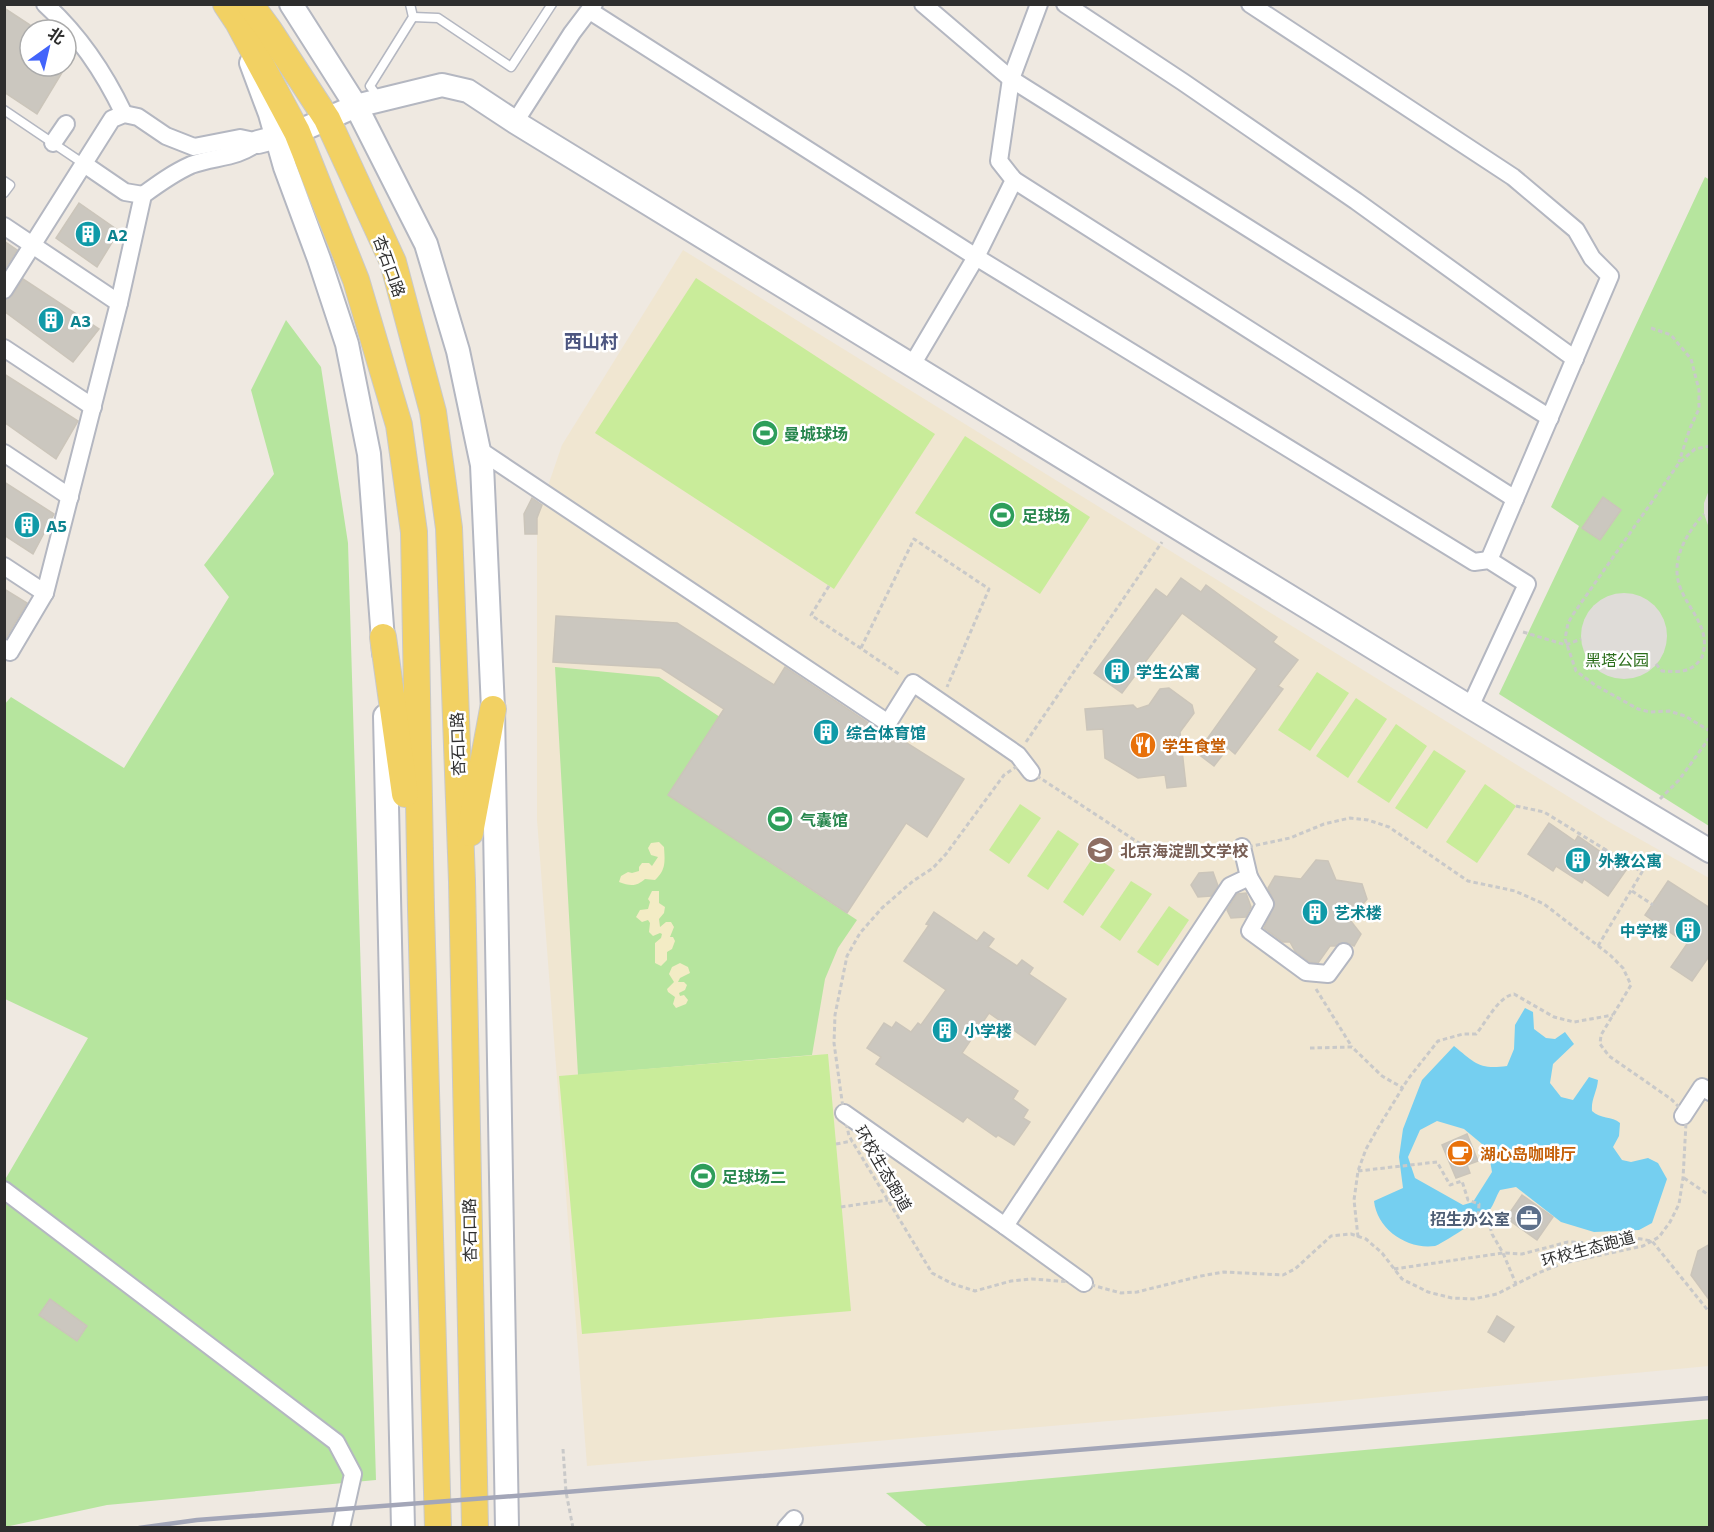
<svg xmlns="http://www.w3.org/2000/svg" width="1714" height="1532" viewBox="0 0 1714 1532" font-family="Commissioner,'Noto Sans SC',sans-serif">
	<style>
		.education { fill: #f0e6d1 }
		.green { fill: #b6e59e }
		.sand { fill: #f3ecc5 }
		.pitch { fill: #c9ec9a }
		.plaza { fill: #dfdcd8 }
		.water { fill: #75cff0; fill-rule: evenodd }
		.building { fill: #cbc7bf; stroke: #cbc5ba; stroke-width: 1.5 }
		.lines { fill: none; stroke-linecap: round; stroke-linejoin: round }
		.lane-casing { stroke: #b4b7c1; stroke-width: 11 }
		.street-casing { stroke: #b4b7c1; stroke-width: 20 }
		.secondary-casing { stroke: #b4b7c1; stroke-width: 26 }
		.primary-casing { stroke: #c9c9c9; stroke-width: 28 }
		.path { stroke: #c9c9c9; stroke-width: 3; stroke-dasharray: 4.5 3; stroke-linecap: butt }
		.lane { stroke: #fff; stroke-width: 8 }
		.street { stroke: #fff; stroke-width: 16 }
		.secondary { stroke: #fff; stroke-width: 22 }
		.primary { stroke: #f2d163; stroke-width: 26 }
		.rail { stroke: #a3a6b8; stroke-width: 4.5 }
		.labels { text-anchor: middle; dominant-baseline: central; stroke-width: 5; stroke-linejoin: round; paint-order: stroke }
		.culture-label { font-size: 16px; font-weight: bold; fill: #0d838f; stroke: #fff; text-anchor: start }
		.street-label { font-size: 16px; fill: #2e2e2e; stroke: #fff }
		.leisure-label { font-size: 16px; font-weight: bold; fill: #27864d; stroke: #fff; text-anchor: start }
		.park-label { font-size: 16px; fill: #2c6e1b; stroke: #fff }
		.food-label { font-size: 16px; font-weight: bold; fill: #c56008; stroke: #fff; text-anchor: start }
		.education-label { font-size: 16px; font-weight: bold; fill: #785e54; stroke: #fff; text-anchor: start }
		.service-label { font-size: 16px; font-weight: bold; fill: #4e5e75; stroke: #fff; text-anchor: end }
		.neighbourhood-label { font-size: 18px; font-weight: bold; fill: #4d5680; stroke: #fff }
	</style>
	<rect width="100%" height="100%" fill="#efe9e1"/>
	<path class="education" d="M683,250l928,573 98,55v488l-380,36 -742,64 -50,-646v-302l25,-73z"/>
	<g class="green">
		<path d="M1705,177l5,3 -1,646 -210,-132 80,-168 -28,-19z"/>
		<path d="M286,320l35,47 27,176 28,937 -269,25 -102,22v-349h1l82,-140 -83,-39 -1,-294 7,-8 113,71 105,-171 -25,-32 70,-91 -23,-84z"/>
		<path d="M555,667l104,10 61,40 -52,78 189,125 -19,28 -13,31 -13,76 -234,20z"/>
		<path d="M1709,1419v108l-780,1 -43,-35z"/>
	</g>
	<g class="sand">
		<path d="M659,842l5,5c1,15 2,23 -9,33l-10,-1c-9,8 -15,7 -26,3l2,-6 7,-4 4,1 7,-2v-4l3,-4h7l3,3 6,-9 -7,-2 -3,-7 3,-5z"/>
		<path d="M652,891h7v12l6,4 -1,6 -5,6 1,8 6,-5h5l3,5 -4,10h3l2,4 -3,8 -5,3v8l-6,6 -6,-3v-20l6,-5 1,-4 -2,-1 -7,3 -4,-4 1,-9 -2,-3 -6,2 -6,-5 4,-7 8,-1 2,-7 -2,-3z"/>
		<path d="M680,963l8,4 2,6 -10,5 -2,4h6l3,3 -2,5 -6,3 1,3 4,-1 4,5 -2,4 -10,4 -3,-4 2,-7 -7,-5 -1,-3 7,-7 -5,-8 3,-7z"/>
	</g>
	<g class="pitch">
		<path d="M696,278l239,156 -101,155 -239,-156z"/>
		<path d="M965,436l125,81 -50,77 -125,-81z"/>
		<path d="M1317,672l32,21 -39,58 -32,-21z"/>
		<path d="M1356,698l31,21 -39,59 -32,-22z"/>
		<path d="M1396,724l31,22 -38,57 -32,-21z"/>
		<path d="M1434,750l32,21 -39,58 -32,-21z"/>
		<path d="M1485,784l31,22 -39,57 -31,-21z"/>
		<path d="M1020,804l21,14 -32,46 -20,-14z"/>
		<path d="M1058,830l21,14 -31,46 -21,-14z"/>
		<path d="M1094,856l21,14 -32,46 -20,-14z"/>
		<path d="M1131,881l21,13 -32,47 -20,-14z"/>
		<path d="M1169,906l20,14 -31,46 -21,-14z"/>
		<path d="M828,1054l23,257 -269,23 -23,-258z"/>
	</g>
	<g class="plaza">
		<path d="M1709,490v38l-5,-14v-11z"/>
		<circle cx="1624" cy="636" r="43"/>
	</g>
	<path class="water" d="M1525,1008l8,4 1,17 12,9 9,1 10,-7 9,12 -21,20 -3,19 11,14 12,3 16,-23 9,3c-1,12 -7,19 -6,31 8,8 20,5 28,12l-1,13 -6,11 9,13 9,2 17,-4 10,5 9,16 -15,44 -13,7 -45,2 -33,-10 -45,-35 -16,3c-4,6 -6,15 -11,21 -4,5 -49,34 -54,35 -28,4 -58,-17 -61,-45l29,-13 -4,-31 4,-28 19,-49 32,-34c21,17 25,24 53,20l7,-17 1,-24zM1437,1121l27,8 24,20 4,23 -19,30 -10,3 -48,-27 -7,-21 12,-27z"/>
	<g class="building">
		<path d="M4,8l26,17v41h36l-29,48 -33,-22z"/>
		<path d="M79,203l40,28 -22,36 -41,-29z"/>
		<path d="M4,241l13,9 -13,20z"/>
		<path d="M23,279l76,50 -26,33 -69,-51v-11l8,-4z"/>
		<path d="M4,374l74,47 -22,38 -52,-37z"/>
		<path d="M4,482l50,32 -21,40 -29,-19z"/>
		<path d="M1603,497l18,13 -21,30 -18,-12z"/>
		<path d="M532,498l10,7 -5,13v16h-12l-1,-20z"/>
		<path d="M1181,578l20,14 5,-7 71,52 -4,5 25,18 -20,26 5,3 -48,65 -7,-6 -14,18 -17,-13 60,-84 -75,-56 -60,80 -28,-20 62,-84 11,8z"/>
		<path d="M4,589l23,14 -21,35h-2z"/>
		<path d="M556,616l121,7 97,62 11,-18 97,65 9,1 73,46 -37,58 -21,-14 -59,90 -179,-118 56,-86 -63,-41 -108,-6z"/>
		<path d="M1169,688l23,17 2,8 -14,19 6,54 -19,2 -2,-13 -27,3 -33,-20 -2,-29 -16,1 -2,-21 48,-4 4,4 12,-4 11,-16z"/>
		<path d="M1549,823l26,18 3,-5 23,16 3,-4 25,18 -21,30 -24,-17 -2,4 -26,-17 -3,5 -25,-17z"/>
		<path d="M1316,860l12,1 8,19 26,4 5,15 -17,21 11,14 -7,12 -9,-4 -10,4h-5l-12,17 -8,-1 -15,-11 -5,-9h-7l-19,-14 11,-24 -7,-16 7,-12 26,3z"/>
		<path d="M1213,872l5,14 -7,10 -13,1 -7,-12 8,-12z"/>
		<path d="M1668,881l42,27v47l-18,26 -21,-14 16,-23 -42,-29z"/>
		<path d="M1246,893l5,14 -5,10 -15,1 -4,-8 10,-16z"/>
		<path d="M934,912l43,29 7,-9 10,7 -6,8 29,19 5,-6 11,8 -4,6 37,25 -31,46 -46,-32 -27,40 56,38 -5,8 15,11 -5,8 7,4 -16,23 -16,-10 -2,2 -29,-20 -4,5 -87,-58 5,-7 -14,-9 17,-25 8,5 4,-6 15,10 7,-9 3,2 25,-35 -42,-29 25,-36 -3,-1z"/>
		<path d="M1467,1134l11,27 -11,4 3,8 -14,5 -14,-33z"/>
		<path d="M1522,1195l31,22 -16,23 -31,-22z"/>
		<path d="M1710,1244v57l-19,-26 7,-24z"/>
		<path d="M50,1299l37,27 -10,15 -38,-26z"/>
		<path d="M1497,1316l17,11 -10,15 -16,-10z"/>
	</g>
	<g class="lines">
		<defs>
			<g id="lane">
				<path d="M413,17l25,1 73,49 41,-63"/>
				<path d="M378,97l-8,-11 43,-69 -3,-13"/>
				<path d="M4,110l80,54"/>
				<path d="M4,181l6,4 -6,8"/>
			</g>
			<g id="street">
				<path d="M45,4c33,30 60,70 79,110"/>
				<path d="M923,4l88,75 539,339"/>
				<path d="M1065,4l118,78 173,119 219,158"/>
				<path d="M1250,4l263,173 63,53 16,28 18,18 -121,284"/>
				<path d="M590,11l386,246 498,305 15,-2 38,24 -57,123"/>
				<path d="M515,122l57,-89 22,-29"/>
				<path d="M53,143l13,-19"/>
				<path d="M84,164l41,28 18,3"/>
				<path d="M1014,180l501,319"/>
				<path d="M4,226l115,77"/>
				<path d="M4,290l108,-171 12,-5 14,3 28,19 28,11 46,-9 18,4"/>
				<path d="M4,348l89,59"/>
				<path d="M912,365l64,-108 38,-77 -15,-19 12,-82 28,-75"/>
				<path d="M478,449l410,274 25,-40 105,72 13,17"/>
				<path d="M4,453l66,44"/>
				<path d="M4,566l41,27 74,-290 24,-108c15,-11 30,-22 48,-30 24,-9 46,-6 67,-23"/>
				<path d="M4,648l6,4 35,-59"/>
				<path d="M1249,877l16,27 -15,27 56,41 22,2 16,-22"/>
				<path d="M844,1113l161,113 79,57"/>
				<path d="M1683,1116l19,-29 8,5"/>
				<path d="M4,1190l332,252 17,32 -12,54"/>
				<path d="M1005,1226l225,-340 19,-9 -7,-30"/>
				<path d="M786,1528l8,-9"/>
			</g>
			<g id="secondary">
				<path d="M291,4l65,102 70,138 32,107 24,114 11,244 14,819"/>
				<path d="M251,63l19,51 15,53 34,92 28,85 22,110 15,199"/>
				<path d="M258,142l39,-10 59,-26 86,-21 26,6 47,31 955,585 240,144"/>
				<path d="M385,716l18,812"/>
			</g>
			<g id="primary">
				<path d="M226,4l12,18 59,110 59,148 43,145 15,107 7,377 17,619"/>
				<path d="M250,4l19,26 58,89 66,143 40,150 16,116 13,353 13,647"/>
				<path d="M383,637l22,157"/>
				<path d="M470,833l23,-124"/>
			</g>
		</defs>
		<use href="#lane" class="lane-casing"/>
		<use href="#street" class="street-casing"/>
		<use href="#secondary" class="secondary-casing"/>
		<use href="#primary" class="primary-casing"/>
		<g class="path">
			<path d="M1651,328l20,7 20,24 8,31v19l-9,19 -11,34"/>
			<path d="M1710,446l-15,3 -16,14 -105,150 -6,10 -3,16 11,32 19,14 43,24 12,3 19,-1 16,5 25,15"/>
			<path d="M829,586l-18,29 88,59"/>
			<path d="M1523,632l43,13 15,-6"/>
			<path d="M861,648l53,-109 75,50 -42,98"/>
			<path d="M1656,664l6,7c18,1 30,2 40,-14 12,-34 -24,-53 -25,-85 -1,-21 13,-43 27,-58"/>
			<path d="M1026,742l136,-200"/>
			<path d="M1016,767l15,5 108,71 27,5 44,1 38,-2 42,-9 34,-14 26,-6 18,2 21,7 79,54 47,10 29,13 66,51 13,13 8,17 -30,50 -1,9 9,12 62,43 9,9 6,15 -3,55 -4,26 -9,18 -11,15 -16,9 -79,17 -26,10 -41,21 -24,5 -21,-1 -24,-6 -26,-13 -20,-26 -16,-14 -15,-5 -20,2 -36,33 -12,6 -59,-3 -23,4 -64,16 -16,1 -37,-10 -52,-4 -21,2 -36,10 -22,-7 -21,-11 -83,-137 -6,-28 -9,-65 1,-28 12,-59 13,-23 22,-25 31,-27 20,-13 13,-14 58,-79z"/>
			<path d="M1660,799l19,-19 31,-43"/>
			<path d="M1516,806l28,6 98,60 -44,74"/>
			<path d="M1632,891l21,14"/>
			<path d="M1316,989l36,58"/>
			<path d="M1310,1048l42,-1 30,29 21,12"/>
			<path d="M836,1144l16,-3"/>
			<path d="M1358,1171l79,-9 13,23 12,-4 6,19 11,4 -1,14 11,5 3,11 11,19 13,31"/>
			<path d="M1684,1178l26,18"/>
			<path d="M841,1207l47,-7"/>
			<path d="M1358,1237l-4,-37 4,-29 8,-22 12,-21 30,-49 30,-38 25,-7h13c11,-13 22,-37 38,-40l40,23 20,5 39,-7"/>
			<path d="M1394,1269l109,-16 19,1 46,-12 30,1 31,-6 23,4 58,72"/>
			<path d="M563,1449l3,43 7,36"/>
		</g>
		<use href="#lane" class="lane"/>
		<use href="#street" class="street"/>
		<use href="#secondary" class="secondary"/>
		<use href="#primary" class="primary"/>
		<path class="rail" d="M139,1528l58,-8 369,-28 1144,-94"/>
	</g>
	<defs>
		<symbol id="building-disc" viewBox="-11 -11 22 22"><circle r="9.5" fill="#0f9aa8" stroke="#fff"/><path d="M-4-6H4V6H1V3H-1V6H-4ZM-2.5-4.3h1.7v1.8h-1.7ZM.8-4.3h1.7v1.8H.8ZM-2.5-1h1.7V.8h-1.7ZM.8-1h1.7V.8H.8Z" fill="#fff"/></symbol>
		<symbol id="stadium-disc" viewBox="-11 -11 22 22"><circle r="9.5" fill="#2e9e5b" stroke="#fff"/><path d="M0-5a6.5 5 0 1 0 0 10a6.5 5 0 1 0 0-10ZM-3.5-1.8h7v3.6h-7Z" fill="#fff"/></symbol>
		<symbol id="restaurant-disc" viewBox="-11 -11 22 22"><circle r="9.5" fill="#e8710a" stroke="#fff"/><path d="M-5-6h1v4h1v-4h1v4h1v-4h1v5L-1.5 .5V6h-2V.5L-5-1ZM5-6V6H3V1.5H1.5Q1.5-4 5-6Z" fill="#fff"/></symbol>
		<symbol id="school-disc" viewBox="-11 -11 22 22"><circle r="9.5" fill="#8d6e63" stroke="#fff"/><path d="M0-5L7-2L0 1L-7-2ZM-4 1L0 2.5L4 1V4Q0 6-4 4Z" fill="#fff"/></symbol>
		<symbol id="cafe-disc" viewBox="-11 -11 22 22"><circle r="9.5" fill="#e8710a" stroke="#fff"/><path d="M-5.5-4.5H6V0H3Q3 3.5 0 3.5H-2.5Q-5.5 3.5-5.5 0ZM3-3.2v2h1.7v-2ZM-6 4.5H4V6H-6Z" fill="#fff"/></symbol>
		<symbol id="office-disc" viewBox="-11 -11 22 22"><circle r="9.5" fill="#5c6f8a" stroke="#fff"/><path d="M-6-3h4V-5.5h4V-3h4V5H-6ZM-1-4.5V-3h2v-1.5ZM-6 0V1H6V0Z" fill="#fff"/></symbol>
	</defs>
	<g fill-rule="evenodd">
		<use href="#building-disc" x="73" y="219" width="30" height="30"/>
		<use href="#building-disc" x="36" y="305" width="30" height="30"/>
		<use href="#stadium-disc" x="750" y="418" width="30" height="30"/>
		<use href="#stadium-disc" x="987" y="500" width="30" height="30"/>
		<use href="#building-disc" x="12" y="510" width="30" height="30"/>
		<use href="#building-disc" x="1102" y="656" width="30" height="30"/>
		<use href="#building-disc" x="811" y="717" width="30" height="30"/>
		<use href="#restaurant-disc" x="1128" y="730" width="30" height="30"/>
		<use href="#stadium-disc" x="765" y="804" width="30" height="30"/>
		<use href="#school-disc" x="1085" y="835" width="30" height="30"/>
		<use href="#building-disc" x="1563" y="845" width="30" height="30"/>
		<use href="#building-disc" x="1300" y="897" width="30" height="30"/>
		<use href="#building-disc" x="1673" y="915" width="30" height="30"/>
		<use href="#building-disc" x="930" y="1015" width="30" height="30"/>
		<use href="#cafe-disc" x="1445" y="1138" width="30" height="30"/>
		<use href="#stadium-disc" x="688" y="1161" width="30" height="30"/>
		<use href="#office-disc" x="1514" y="1203" width="30" height="30"/>
	</g>
	<g class="labels">
		<g class="culture-label">
			<text x="107" y="234">A2</text>
			<text x="70" y="320">A3</text>
			<text x="46" y="525">A5</text>
			<text x="1136" y="671">学生公寓</text>
			<text x="846" y="732">综合体育馆</text>
			<text x="1598" y="860">外教公寓</text>
			<text x="1334" y="912">艺术楼</text>
			<text x="1668" y="930" text-anchor="end">中学楼</text>
			<text x="964" y="1030">小学楼</text>
		</g>
		<g class="street-label">
			<text transform="translate(390 266) rotate(70)">杏石口路</text>
			<text transform="translate(457 744) rotate(-92)">杏石口路</text>
			<text transform="translate(884 1168) rotate(60)">环校生态跑道</text>
			<text transform="translate(469 1230) rotate(-91)">杏石口路</text>
			<text transform="translate(1588 1248) rotate(-15)">环校生态跑道</text>
		</g>
		<g class="leisure-label">
			<text x="784" y="433">曼城球场</text>
			<text x="1022" y="515">足球场</text>
			<text x="800" y="819">气囊馆</text>
			<text x="722" y="1176">足球场二</text>
		</g>
		<g class="park-label">
			<text x="1617" y="659">黑塔公园</text>
		</g>
		<g class="food-label">
			<text x="1162" y="745">学生食堂</text>
			<text x="1480" y="1153">湖心岛咖啡厅</text>
		</g>
		<g class="education-label">
			<text x="1120" y="850">北京海淀凯文学校</text>
		</g>
		<g class="service-label">
			<text x="1510" y="1218">招生办公室</text>
		</g>
		<g class="neighbourhood-label">
			<text x="591" y="341">西山村</text>
		</g>
	</g>
	<rect width="1714" height="1532" fill="none" stroke="#2e2e2e" stroke-width="12"/>
	<g transform="translate(48 48) rotate(34)"><circle r="28" fill="#ffffff" stroke="#ababab" stroke-width="1.5"/>
	<path d="M0-4.5L10 22L0 15L-10 22Z" fill="#4264fb"/>
	<text y="-9" font-size="16" font-weight="bold" text-anchor="middle" fill="#2e2e2e">北</text>
	</g>
</svg>
